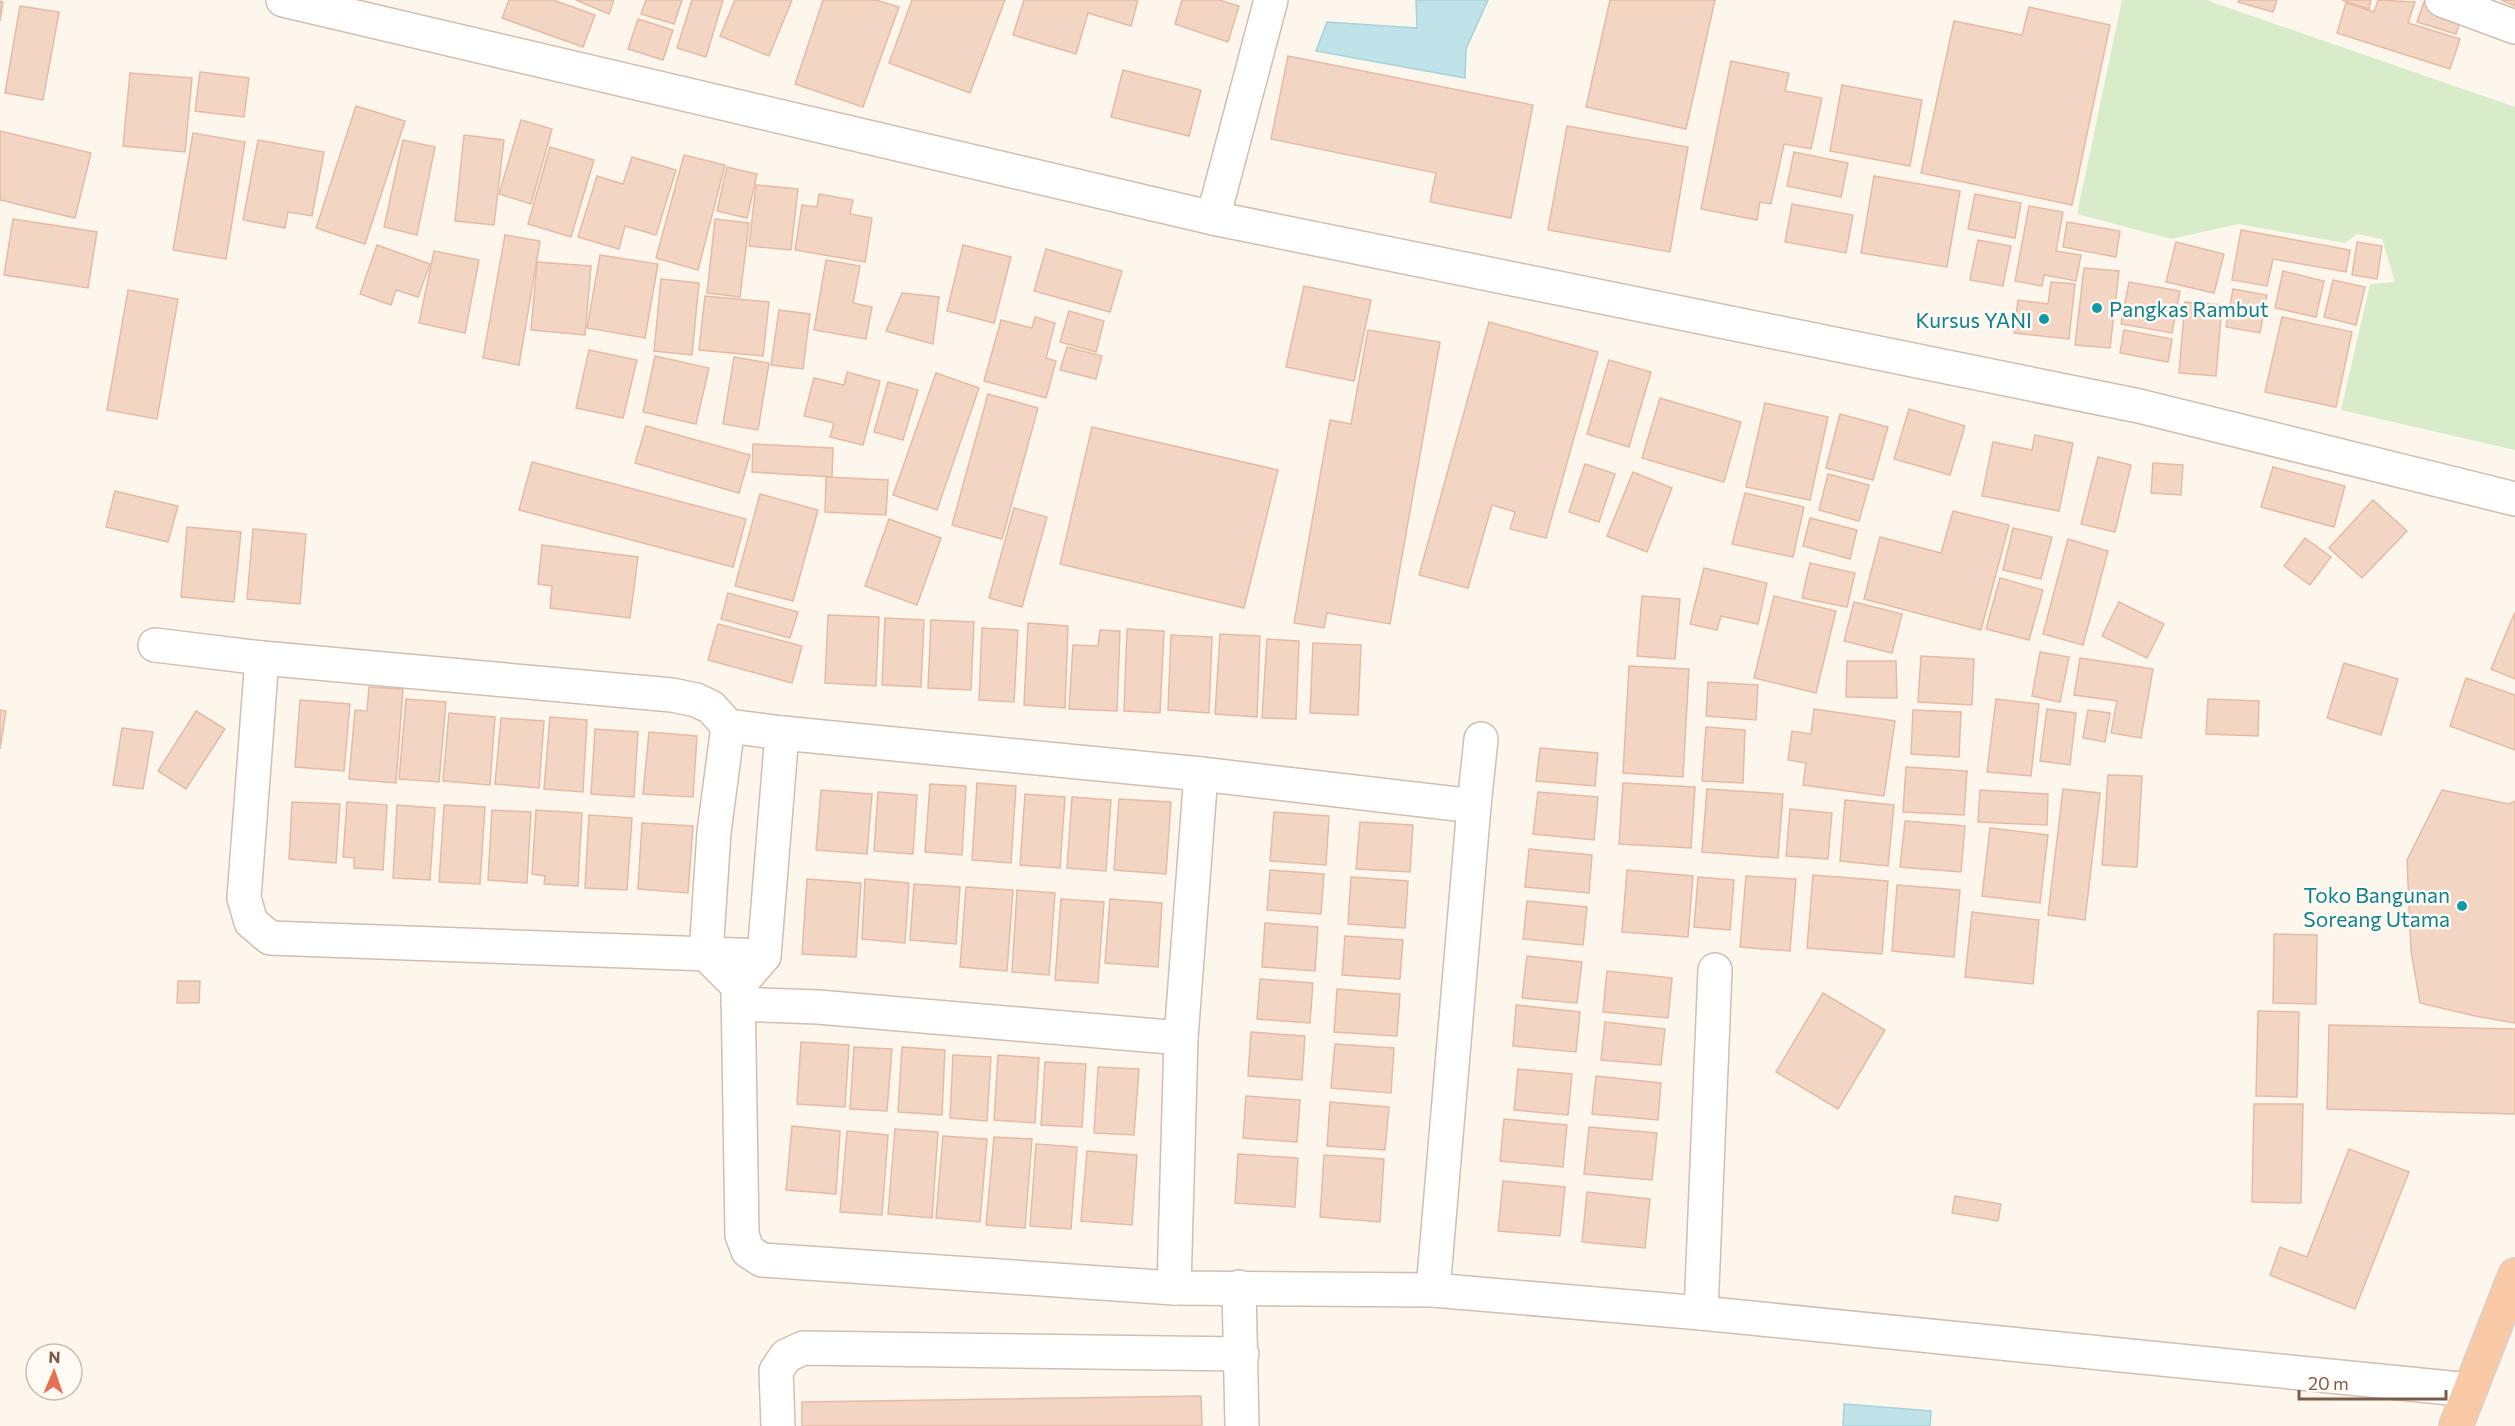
<svg xmlns="http://www.w3.org/2000/svg" width="2515" height="1426" viewBox="0 0 2515 1426" font-family="Commissioner,sans-serif">
	<style>
		.green { fill: #d8ecc9 }
		.water { fill: #bfe3e8; stroke: #a5d3da; stroke-width: 1.5 }
		.building { fill: #f3d5c3; stroke: #e6bba3; stroke-width: 1.5 }
		.lines { fill: none; stroke-linecap: round; stroke-linejoin: round }
		.minor-casing { stroke: #d1beb0; stroke-width: 36 }
		.tertiary-casing { stroke: #d1beb0; stroke-width: 36 }
		.trunk-casing { stroke: #dad1cd; stroke-width: 36 }
		.minor { stroke: #fff; stroke-width: 33 }
		.tertiary { stroke: #fff; stroke-width: 33 }
		.trunk { stroke: #f9c8a4; stroke-width: 33 }
		.culture-dot { fill: #0f9aa8; stroke: #fffaf3; stroke-width: 2 }
		.labels { text-anchor: middle; dominant-baseline: central; stroke-width: 5; stroke-linejoin: round; paint-order: stroke }
		.culture-label { font-size: 21px; fill: #0d838f; stroke: #fffaf3; text-anchor: end }
	</style>
	<rect width="100%" height="100%" fill="#fdf6ec"/>
	<path class="green" d="M2122,0h84l309,107v343l-174,-40 29,-126 25,-2 -13,-43 -25,-5 -12,9 -107,-19 -67,15 -94,-25z"/>
	<g class="water">
		<path d="M1416,0h72l-22,49 -1,29 -149,-27 11,-29 90,6z"/>
		<path d="M1844,1404l87,7 -1,15h-87z"/>
	</g>
	<g class="building">
		<path d="M509,0h44l42,15 -12,32 -81,-29z"/>
		<path d="M576,0h38l-5,14z"/>
		<path d="M646,0h36l-8,24 -33,-10z"/>
		<path d="M692,0h31l-17,57 -29,-9z"/>
		<path d="M735,0h57l-23,56 -49,-20z"/>
		<path d="M823,0h53l23,7 -36,100 -68,-23z"/>
		<path d="M912,0h93l-35,93 -81,-30z"/>
		<path d="M1024,0h114l-7,26 -43,-13 -12,41 -63,-19z"/>
		<path d="M1182,0h37l20,6 -11,36 -53,-18z"/>
		<path d="M1610,0h105l-29,129 -100,-22z"/>
		<path d="M2239,0h38l-4,12 -35,-10z"/>
		<path d="M2342,0h29l-2,9z"/>
		<path d="M2378,0l37,2 -7,21 52,16 -10,30 -113,-36 9,-30 28,9z"/>
		<path d="M2501,0h14v6z"/>
		<path d="M0,1l3,1 -3,19z"/>
		<path d="M2424,2l38,13 -6,19 -39,-12z"/>
		<path d="M20,6l39,6 -16,88 -38,-7z"/>
		<path d="M2029,7l81,18 -38,180 -151,-32 33,-152 68,14z"/>
		<path d="M638,19l35,11 -10,30 -35,-11z"/>
		<path d="M1288,56l245,49 -22,113 -81,-16 6,-29 -165,-34z"/>
		<path d="M1731,61l58,12 -4,18 37,7 -11,51 -27,-5 -13,60 -11,-2 -3,18 -56,-11z"/>
		<path d="M1123,70l78,20 -12,46 -78,-19z"/>
		<path d="M200,72l49,6 -5,39 -49,-6z"/>
		<path d="M130,73l62,5 -7,74 -62,-6z"/>
		<path d="M1842,85l80,15 -12,66 -80,-15z"/>
		<path d="M356,106l49,15 -40,123 -49,-16z"/>
		<path d="M521,120l31,9 -21,75 -32,-10z"/>
		<path d="M1567,126l121,21 -18,105 -122,-22z"/>
		<path d="M0,131l91,22 -16,65 -75,-18z"/>
		<path d="M193,133l52,9 -19,117 -53,-9z"/>
		<path d="M464,135l40,5 -10,85 -39,-4z"/>
		<path d="M258,140l66,12 -12,64 -24,-4 -3,16 -42,-8z"/>
		<path d="M403,140l32,7 -18,88 -33,-8z"/>
		<path d="M550,147l44,13 -23,77 -43,-13z"/>
		<path d="M1794,152l54,11 -7,34 -54,-11z"/>
		<path d="M684,155l41,10 -27,105 -42,-12z"/>
		<path d="M632,157l44,13 -20,65 -31,-9 -6,23 -41,-12 19,-61 26,8z"/>
		<path d="M727,167l30,7 -10,44 -30,-7z"/>
		<path d="M1874,176l86,15 -13,76 -86,-14z"/>
		<path d="M756,185l42,4 -7,61 -42,-4z"/>
		<path d="M819,194l34,6 -3,14 22,4 -7,44 -70,-12 7,-45 15,2z"/>
		<path d="M1975,194l46,9 -6,35 -47,-9z"/>
		<path d="M1792,204l61,11 -7,38 -61,-11z"/>
		<path d="M2029,206l34,6 -7,39 25,4 -5,26 -32,-6 -2,11 -27,-5z"/>
		<path d="M13,219l84,13 -9,56 -84,-13z"/>
		<path d="M715,219l34,4 -9,74 -33,-4z"/>
		<path d="M2067,222l53,9 -4,26 -53,-10z"/>
		<path d="M2241,230l109,20 -4,22 -73,-13 -6,27 -35,-6z"/>
		<path d="M505,235l35,6 -21,124 -36,-7z"/>
		<path d="M1978,240l33,6 -8,40 -33,-6z"/>
		<path d="M2176,242l48,12 -10,39 -48,-11z"/>
		<path d="M2357,242l25,4 -5,33 -25,-4z"/>
		<path d="M377,245l53,19 -12,33 -22,-7 -5,15 -31,-11z"/>
		<path d="M963,245l48,12 -17,66 -47,-12z"/>
		<path d="M1046,249l76,22 -12,41 -76,-21z"/>
		<path d="M434,251l45,9 -14,73 -46,-10z"/>
		<path d="M600,255l58,9 -13,74 -58,-10z"/>
		<path d="M826,260l34,6 -7,37 19,4 -6,32 -52,-9z"/>
		<path d="M537,262l54,4 -6,69 -54,-5z"/>
		<path d="M2084,268l35,3 -9,77 -35,-3z"/>
		<path d="M2283,271l41,10 -8,36 -41,-9z"/>
		<path d="M661,279l38,4 -7,72 -38,-4z"/>
		<path d="M2333,280l32,7 -9,38 -32,-8z"/>
		<path d="M2051,282l24,2 -6,55 -55,-6 4,-33 30,4z"/>
		<path d="M2129,282l51,9 -8,42 -51,-9z"/>
		<path d="M1304,286l67,14 -17,81 -68,-14z"/>
		<path d="M2233,289l34,6 -7,38 -34,-6z"/>
		<path d="M128,290l50,9 -21,120 -50,-9z"/>
		<path d="M902,293l37,4 -6,47 -47,-13z"/>
		<path d="M705,296l64,6 -6,54 -64,-6z"/>
		<path d="M2185,302l37,3 -6,71 -37,-3z"/>
		<path d="M779,310l31,4 -7,55 -32,-4z"/>
		<path d="M1069,311l35,10 -8,31 -36,-10z"/>
		<path d="M1035,317l20,6 -9,35 10,3 -10,37 -62,-17 17,-61 31,8z"/>
		<path d="M2282,317l70,15 -16,75 -71,-15z"/>
		<path d="M1489,322l109,30 -52,186 -36,-9 5,-17 -23,-7 -24,83 -49,-13z"/>
		<path d="M1368,330l72,12 -50,282 -63,-11 -3,15 -30,-5 36,-203 21,4z"/>
		<path d="M2124,330l48,9 -4,23 -48,-9z"/>
		<path d="M1067,347l35,9 -6,23 -36,-9z"/>
		<path d="M589,350l48,10 -14,58 -47,-10z"/>
		<path d="M655,356l54,12 -13,56 -53,-12z"/>
		<path d="M734,357l35,6 -11,67 -35,-6z"/>
		<path d="M1609,360l42,12 -22,75 -42,-13z"/>
		<path d="M847,372l33,9 -17,64 -33,-8 4,-14 -30,-7 10,-38 30,7z"/>
		<path d="M936,373l43,15 -42,122 -44,-15z"/>
		<path d="M888,382l30,8 -15,50 -29,-8z"/>
		<path d="M988,394l50,14 -36,131 -50,-14z"/>
		<path d="M1660,398l81,24 -17,60 -82,-24z"/>
		<path d="M1765,403l63,14 -18,83 -64,-13z"/>
		<path d="M1909,409l56,17 -15,49 -56,-16z"/>
		<path d="M1840,414l48,13 -15,53 -47,-12z"/>
		<path d="M646,426l104,29 -11,38 -104,-30z"/>
		<path d="M1092,427l186,43 -34,138 -184,-44z"/>
		<path d="M2035,435l38,8 -14,68 -77,-15 11,-54 39,8z"/>
		<path d="M753,444l80,4 -1,29 -80,-5z"/>
		<path d="M2098,457l33,8 -16,67 -34,-8z"/>
		<path d="M532,462l214,57 -13,48 -214,-57z"/>
		<path d="M2153,463l30,2 -2,30 -30,-2z"/>
		<path d="M1585,464l30,10 -16,48 -30,-10z"/>
		<path d="M2273,467l72,19 -11,41 -73,-20z"/>
		<path d="M1633,472l39,16 -25,64 -40,-16z"/>
		<path d="M1828,474l41,11 -10,36 -40,-11z"/>
		<path d="M826,477l62,3 -2,35 -61,-3z"/>
		<path d="M115,491l63,15 -10,36 -62,-15z"/>
		<path d="M1745,493l59,14 -11,50 -61,-13z"/>
		<path d="M760,494l58,16 -25,91 -58,-15z"/>
		<path d="M2373,500l34,31 -45,47 -33,-30z"/>
		<path d="M1014,508l33,9 -25,90 -33,-9z"/>
		<path d="M1953,511l56,14 -28,105 -117,-31 16,-62 61,16z"/>
		<path d="M1810,518l47,12 -7,29 -47,-13z"/>
		<path d="M889,519l52,19 -24,67 -52,-19z"/>
		<path d="M187,527l54,5 -7,70 -53,-5z"/>
		<path d="M2013,528l39,9 -11,42 -38,-9z"/>
		<path d="M253,529l53,5 -6,70 -53,-5z"/>
		<path d="M2305,538l26,19 -21,28 -26,-19z"/>
		<path d="M2068,539l40,12 -25,94 -40,-11z"/>
		<path d="M542,545l96,12 -8,61 -80,-10 2,-22 -14,-2z"/>
		<path d="M1810,563l45,10 -8,34 -45,-9z"/>
		<path d="M1704,568l63,15 -9,41 -37,-8 -4,14 -27,-6z"/>
		<path d="M2000,578l43,12 -14,50 -43,-11z"/>
		<path d="M728,593l70,19 -8,26 -69,-19z"/>
		<path d="M1642,596l38,3 -5,60 -38,-3z"/>
		<path d="M1774,596l62,15 -20,82 -62,-15z"/>
		<path d="M1854,602l48,12 -10,39 -48,-12z"/>
		<path d="M2119,602l45,22 -17,34 -45,-22z"/>
		<path d="M2515,612v67l-24,-10z"/>
		<path d="M828,615l51,2 -3,69 -51,-3z"/>
		<path d="M885,618l39,2 -3,67 -39,-2z"/>
		<path d="M931,620l43,2 -3,68 -43,-2z"/>
		<path d="M1028,623l40,3 -3,82 -41,-3z"/>
		<path d="M718,624l84,22 -10,37 -84,-23z"/>
		<path d="M982,628l36,2 -4,72 -35,-2z"/>
		<path d="M1127,629l37,2 -4,82 -36,-2z"/>
		<path d="M1100,630l20,1 -3,80 -48,-2 4,-64 25,1z"/>
		<path d="M1220,634l40,2 -3,81 -42,-3z"/>
		<path d="M1171,635l41,2 -3,76 -41,-3z"/>
		<path d="M1267,639l32,2 -3,78 -34,-1z"/>
		<path d="M1313,643l48,2 -3,70 -48,-2z"/>
		<path d="M2040,652l29,5 -9,45 -28,-6z"/>
		<path d="M1921,656l53,3 -2,46 -54,-3z"/>
		<path d="M2080,658l73,11 -12,69 -30,-5 6,-32 -43,-6z"/>
		<path d="M1847,661h49l1,37 -51,-1z"/>
		<path d="M2344,663l54,16 -17,56 -54,-17z"/>
		<path d="M1629,666l60,3 -6,108 -60,-4z"/>
		<path d="M2466,678l49,17v55l-65,-24z"/>
		<path d="M1708,682l50,3 -2,35 -50,-4z"/>
		<path d="M369,687l34,2 -7,94 -47,-4 6,-69 12,1z"/>
		<path d="M406,699l40,3 -7,80 -40,-3z"/>
		<path d="M1996,699l43,5 -8,72 -44,-4z"/>
		<path d="M2208,699l51,2 -1,35 -52,-2z"/>
		<path d="M300,700l50,4 -6,67 -49,-4z"/>
		<path d="M1814,709l81,12 -11,75 -81,-11 3,-22 -18,-3 4,-29 19,3z"/>
		<path d="M2047,709l29,4 -6,52 -30,-4z"/>
		<path d="M0,710l6,1 -6,38z"/>
		<path d="M1913,710l48,2 -2,45 -48,-3z"/>
		<path d="M2088,710l22,3 -5,29 -22,-4z"/>
		<path d="M196,711l29,18 -39,60 -28,-18z"/>
		<path d="M449,713l46,4 -5,68 -47,-4z"/>
		<path d="M550,717l37,3 -4,72 -39,-3z"/>
		<path d="M501,718l43,3 -5,67 -44,-4z"/>
		<path d="M1706,727l39,3 -2,53 -41,-2z"/>
		<path d="M122,728l31,4 -10,57 -30,-4z"/>
		<path d="M595,729l43,3 -4,65 -43,-3z"/>
		<path d="M649,732l48,4 -4,61 -50,-3z"/>
		<path d="M1540,748l58,5 -3,33 -59,-5z"/>
		<path d="M1906,767l61,4 -3,44 -61,-3z"/>
		<path d="M2108,775l34,1 -5,91 -35,-2z"/>
		<path d="M977,783l39,3 -5,77 -39,-3z"/>
		<path d="M1623,783l72,4 -4,61 -72,-4z"/>
		<path d="M930,784l36,2 -4,69 -37,-3z"/>
		<path d="M1707,789l76,5 -5,64 -76,-6z"/>
		<path d="M2063,789l37,4 -15,127 -37,-5z"/>
		<path d="M821,790l51,4 -5,60 -51,-4z"/>
		<path d="M1980,790l68,4 -1,31 -69,-3z"/>
		<path d="M2442,790l67,14 6,-3v222l-40,-7 -55,-13 -9,-52 -4,-91z"/>
		<path d="M878,792l39,3 -4,59 -39,-3z"/>
		<path d="M1538,792l60,5 -4,43 -61,-6z"/>
		<path d="M1025,794l40,3 -5,71 -40,-3z"/>
		<path d="M1072,797l39,3 -5,71 -39,-3z"/>
		<path d="M1119,799l52,3 -5,72 -52,-4z"/>
		<path d="M1845,800l49,5 -6,61 -48,-5z"/>
		<path d="M292,802l48,2 -4,59 -47,-4z"/>
		<path d="M347,802l40,3 -4,65 -29,-2v-10l-11,-1z"/>
		<path d="M397,805l38,3 -5,72 -37,-2z"/>
		<path d="M444,805l41,2 -5,77 -41,-2z"/>
		<path d="M1790,809l42,4 -4,46 -42,-3z"/>
		<path d="M492,810l39,2 -4,71 -39,-3z"/>
		<path d="M536,810l46,3 -4,73 -34,-2 1,-8 -13,-2z"/>
		<path d="M1274,812l55,4 -3,49 -56,-4z"/>
		<path d="M589,815l43,3 -5,72 -42,-2z"/>
		<path d="M1905,821l60,5 -4,46 -61,-5z"/>
		<path d="M1360,822l53,3 -3,47 -54,-3z"/>
		<path d="M642,823l51,3 -5,67 -50,-4z"/>
		<path d="M1990,828l58,7 -8,68 -58,-7z"/>
		<path d="M1529,849l63,6 -3,38 -64,-6z"/>
		<path d="M1270,870l54,4 -3,40 -54,-4z"/>
		<path d="M1627,870l66,6 -5,61 -66,-5z"/>
		<path d="M1813,875l75,6 -6,73 -75,-6z"/>
		<path d="M1746,876l50,3 -6,72 -50,-4z"/>
		<path d="M1351,877l57,4 -3,47 -57,-4z"/>
		<path d="M1698,877l36,3 -4,50 -36,-3z"/>
		<path d="M807,879l54,4 -5,74 -54,-3z"/>
		<path d="M865,879l44,4 -4,60 -43,-4z"/>
		<path d="M914,884l46,3 -4,57 -46,-4z"/>
		<path d="M1897,885l63,5 -6,67 -62,-6z"/>
		<path d="M966,887l47,3 -6,81 -47,-4z"/>
		<path d="M1017,890l38,3 -6,82 -37,-3z"/>
		<path d="M1061,899l43,3 -6,81 -43,-3z"/>
		<path d="M1110,899l52,4 -4,64 -53,-4z"/>
		<path d="M1527,901l60,6 -4,38 -60,-6z"/>
		<path d="M1972,912l67,8 -6,64 -68,-7z"/>
		<path d="M1265,923l53,4 -3,44 -53,-4z"/>
		<path d="M2274,934l43,1 -1,69 -43,-1z"/>
		<path d="M1345,936l58,4 -3,39 -58,-4z"/>
		<path d="M1527,956l55,6 -5,41 -55,-5z"/>
		<path d="M1607,971l65,7 -4,40 -65,-6z"/>
		<path d="M1260,979l53,4 -3,40 -53,-4z"/>
		<path d="M178,981h22l-1,22h-22z"/>
		<path d="M1337,989l63,5 -3,42 -63,-4z"/>
		<path d="M1823,993l62,37 -47,79 -62,-37z"/>
		<path d="M1516,1005l64,7 -4,40 -63,-6z"/>
		<path d="M2258,1011l41,1 -2,85 -41,-1z"/>
		<path d="M1605,1022l60,7 -4,36 -60,-5z"/>
		<path d="M2329,1025l186,4v85l-188,-5z"/>
		<path d="M1251,1032l54,4 -3,44 -54,-4z"/>
		<path d="M801,1042l48,3 -4,62 -48,-3z"/>
		<path d="M1335,1044l59,4 -3,45 -60,-5z"/>
		<path d="M854,1047l38,2 -5,62 -37,-2z"/>
		<path d="M902,1047l43,3 -3,65 -44,-3z"/>
		<path d="M953,1055l38,2 -4,64 -37,-3z"/>
		<path d="M998,1055l41,3 -4,65 -41,-3z"/>
		<path d="M1045,1062l41,2 -4,63 -41,-2z"/>
		<path d="M1098,1067l41,2 -5,66 -40,-2z"/>
		<path d="M1518,1069l54,5 -4,41 -54,-5z"/>
		<path d="M1596,1076l65,7 -3,37 -66,-6z"/>
		<path d="M1246,1096l54,4 -3,42 -54,-4z"/>
		<path d="M1330,1102l59,5 -4,43 -58,-4z"/>
		<path d="M2254,1104h49l-2,99 -49,-1z"/>
		<path d="M1504,1119l63,6 -4,42 -63,-6z"/>
		<path d="M792,1126l48,5 -4,63 -50,-4z"/>
		<path d="M1589,1127l68,6 -5,47 -68,-6z"/>
		<path d="M895,1129l43,3 -6,86 -44,-4z"/>
		<path d="M847,1131l41,4 -6,80 -42,-3z"/>
		<path d="M943,1136l44,3 -7,83 -44,-4z"/>
		<path d="M994,1137l38,2 -7,89 -39,-3z"/>
		<path d="M1036,1144l41,3 -6,82 -41,-3z"/>
		<path d="M2349,1149l60,23 -54,137 -85,-34 10,-28 27,10z"/>
		<path d="M1087,1151l50,4 -5,70 -51,-4z"/>
		<path d="M1238,1154l60,4 -3,49 -60,-4z"/>
		<path d="M1324,1155l60,4 -4,63 -60,-5z"/>
		<path d="M1503,1181l62,6 -5,49 -62,-5z"/>
		<path d="M1587,1192l63,7 -5,49 -63,-6z"/>
		<path d="M1955,1196l46,8 -3,17 -46,-8z"/>
		<path d="M1201,1396l1,30h-400v-24z"/>
	</g>
	<g class="lines">
		<defs>
			<g id="minor">
				<path d="M2442,0l73,27"/>
				<path d="M1213,218l58,-218"/>
				<path d="M155,645l107,13 410,37 24,5 15,7 17,19 54,7 419,41 273,32 -41,484"/>
				<path d="M262,658l-18,240 7,24 19,16 494,18"/>
				<path d="M728,726l-14,106 -8,122 32,32 26,-30 18,-223"/>
				<path d="M1201,774l-20,264 -7,250 259,2 268,23 769,77"/>
				<path d="M1474,806l7,-67"/>
				<path d="M738,986l4,249 6,16 14,9 412,28"/>
				<path d="M738,1004l80,3 363,31"/>
				<path d="M1239,1287l3,139"/>
				<path d="M1701,1313l14,-343"/>
				<path d="M778,1426l-2,-55 10,-15 17,-8 439,6"/>
			</g>
			<path id="tertiary" d="M283,0l930,218 926,188 376,93"/>
			<path id="trunk" d="M2456,1426l59,-151"/>
		</defs>
		<use href="#minor" class="minor-casing"/>
		<use href="#tertiary" class="tertiary-casing"/>
		<use href="#trunk" class="trunk-casing"/>
		<use href="#minor" class="minor"/>
		<use href="#tertiary" class="tertiary"/>
		<use href="#trunk" class="trunk"/>
	</g>
	<g class="culture-dot">
		<circle cx="2097" cy="308" r="6"/>
		<circle cx="2044" cy="319" r="6"/>
		<circle cx="2462" cy="906" r="6"/>
	</g>
	<g class="labels">
		<g class="culture-label">
			<text x="2109" y="308" text-anchor="start">Pangkas Rambut</text>
			<text x="2032" y="319">Kursus YANI</text>
			<text x="2450" y="894">Toko Bangunan<tspan x="2450" dy="24">Soreang Utama</tspan></text>
		</g>
	</g>
	<g transform="translate(54 1372) rotate(2)"><circle r="28" fill="#fffaf3" stroke="#cabbb1" stroke-width="1.5"/>
	<path d="M0-4.5L10 22L0 15L-10 22Z" fill="#e76f51"/>
	<text y="-9" font-size="16" font-weight="bold" text-anchor="middle" fill="#7a5c4d">N</text>
	</g>
	<path d="M2299 1390v9h147v-9" fill="none" stroke="#7a5c4d" stroke-width="3"/>
	<text x="2308" y="1390" font-size="18" fill="#7a5c4d" stroke="#fffaf3" stroke-width="4.5" paint-order="stroke">20 m</text>
</svg>
